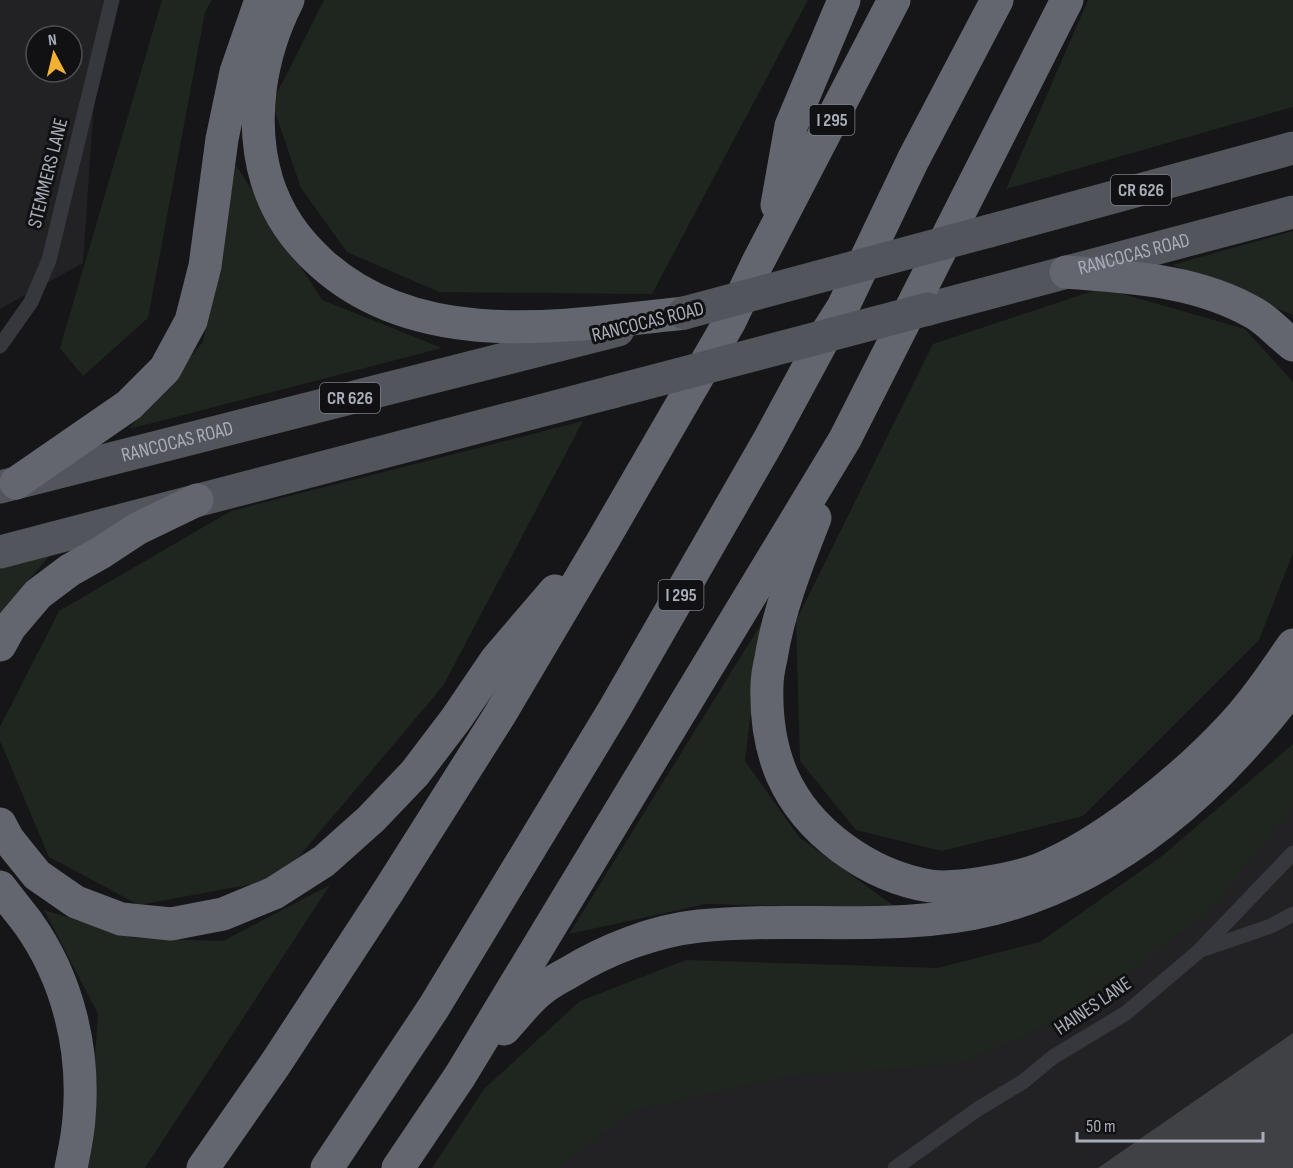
<svg xmlns="http://www.w3.org/2000/svg" width="1293" height="1168" viewBox="0 0 1293 1168" font-family="'Sofia Sans Condensed',sans-serif">
	<style>
		.built { fill: #222225; fill-rule: evenodd }
		.green { fill: #1e261f }
		.building { fill: #404145 }
		.lines { fill: none; stroke-linecap: round; stroke-linejoin: round }
		.service { stroke: #37383d; stroke-width: 15 }
		.primary { stroke: #53555c; stroke-width: 33 }
		.motorway { stroke: #63666e; stroke-width: 33 }
		.primary-bridge { stroke: #53555c; stroke-width: 33 }
		.labels { text-anchor: middle; dominant-baseline: central; stroke-width: 6; stroke-linejoin: round; paint-order: stroke }
		.shield { fill: #111113; stroke: #7b7e86; stroke-width: 1.5 }
		.shield-label { font-size: 18px; font-weight: bold; fill: #a8adb8 }
		.street-label { font-size: 20px; fill: #a8adb8; stroke: #111113 }
	</style>
	<rect width="100%" height="100%" fill="#161618"/>
	<g class="built">
		<path d="M0,0h117l-19,43 -15,220 -83,46zM36,36h36v36h-36z"/>
		<path d="M1293,792v376h-745l71,-92 336,-55z"/>
	</g>
	<g class="green">
		<path d="M162,0h50l-7,12 -57,306 -65,58 -23,-28z"/>
		<path d="M324,0h484l-156,294 -213,-2 -92,-40 -46,-64 -29,-85z"/>
		<path d="M1088,0h205v107l-287,82z"/>
		<path d="M236,165l86,135 120,48 -313,81 74,-87z"/>
		<path d="M1293,231v84l-121,-50z"/>
		<path d="M1102,288l143,41 48,53v171l-34,87 -176,176 -141,35 -86,-21 -56,-69 -4,-140 137,-277z"/>
		<path d="M583,421l-140,265 -163,193 -141,26 -90,-48 -49,-116v-14l59,-116 172,-100z"/>
		<path d="M51,554l-51,60v-45z"/>
		<path d="M761,624l-16,137 54,76 99,72 -192,-5 -137,30z"/>
		<path d="M1293,744v62l-79,100 -135,106 -122,52 -169,12 -155,34 -76,58h-125l52,-79 96,-88 106,-41 252,8 102,-26 122,-86z"/>
		<path d="M330,885l-185,283h-58l11,-154 -54,-104 89,28 90,3z"/>
	</g>
	<path class="building" d="M1293,1033v135h-195z"/>
	<g class="lines">
		<g class="service">
			<path d="M0,346l31,-44 18,-42 63,-260"/>
			<path d="M1201,950l70,-24 22,-12"/>
			<path d="M895,1168l83,-59 46,-28 29,-24 73,-44 72,-61 95,-99"/>
		</g>
		<g class="primary">
			<path d="M989,231l304,-83"/>
			<path id="s1" d="M928,309l365,-97"/>
			<path id="s2" d="M0,487l618,-157"/>
			<path d="M0,552l612,-160"/>
		</g>
		<g class="motorway">
			<path d="M288,0c-28,55 -39,121 -21,181 11,34 28,58 54,82 98,89 243,63 363,50"/>
			<path d="M777,205l14,-79 53,-126"/>
			<path d="M1066,272c64,5 131,8 188,41 14,8 26,22 39,32"/>
			<path d="M16,483l113,-78 36,-36 26,-48 14,-55 17,-127 14,-67 25,-72"/>
			<path d="M815,518c-18,46 -36,91 -44,140 -2,9 -4,18 -4,27 -1,30 3,62 15,90 25,57 87,101 148,111 26,4 83,-7 108,-16 65,-26 143,-90 191,-141 24,-25 44,-55 64,-84"/>
			<path d="M0,645l10,-18 28,-33 32,-24 32,-18 35,-23 60,-29"/>
			<path d="M0,824l8,15 29,36 39,27 45,17 50,5 52,-10 51,-21 50,-32 47,-42 44,-46 41,-54 40,-59 59,-69"/>
			<path d="M0,887c9,12 19,24 28,36 40,56 57,127 51,195 -1,17 -5,34 -8,50"/>
			<path d="M504,1029c12,-13 24,-29 37,-39 8,-7 18,-12 27,-17 39,-24 86,-42 131,-47 98,-10 198,7 294,-17 126,-32 223,-121 300,-222"/>
			<path d="M203,1168l73,-105 113,-173 110,-174 103,-174 128,-221 27,-57 137,-264"/>
			<path d="M327,1168l107,-161 181,-299 154,-268 60,-111 14,-22 70,-147 84,-160"/>
			<path d="M398,1168l62,-92 385,-637 222,-439"/>
		</g>
		<g class="primary-bridge">
			<path d="M684,313l305,-82"/>
			<path d="M612,392l316,-83"/>
		</g>
	</g>
	<g class="labels">
		<g class="shield">
			<rect x="809.5" y="105" width="45" height="30" rx="4.5"/>
			<rect x="1111" y="175" width="60" height="30" rx="4.5"/>
			<rect x="320" y="383" width="60" height="30" rx="4.5"/>
			<rect x="658.5" y="580" width="45" height="30" rx="4.5"/>
		</g>
		<g class="shield-label">
			<text x="832" y="120">I 295</text>
			<text x="1141" y="190">CR 626</text>
			<text x="350" y="398">CR 626</text>
			<text x="681" y="595">I 295</text>
		</g>
		<g class="street-label">
			<text transform="translate(48 173) rotate(-76)">STEMMERS LANE</text>
			<text stroke="none"><textPath href="#s1" startOffset="213">RANCOCAS ROAD</textPath></text>
			<text transform="translate(648 322) rotate(-14)">RANCOCAS ROAD</text>
			<text stroke="none"><textPath href="#s2" startOffset="183">RANCOCAS ROAD</textPath></text>
			<text transform="translate(1093 1006) rotate(-34)">HAINES LANE</text>
		</g>
	</g>
	<g transform="translate(54 54) rotate(353)"><circle r="28" fill="#111113" stroke="#4d4f55" stroke-width="1.5"/>
	<path d="M0-4.5L10 22L0 15L-10 22Z" fill="#f2b134"/>
	<text y="-9" font-size="16" font-weight="bold" text-anchor="middle" fill="#a8adb8">N</text>
	</g>
	<path d="M1077 1132v9h186v-9" fill="none" stroke="#a8adb8" stroke-width="3"/>
	<text x="1086" y="1132" font-size="18" fill="#a8adb8" stroke="#111113" stroke-width="4.5" paint-order="stroke">50 m</text>
</svg>
